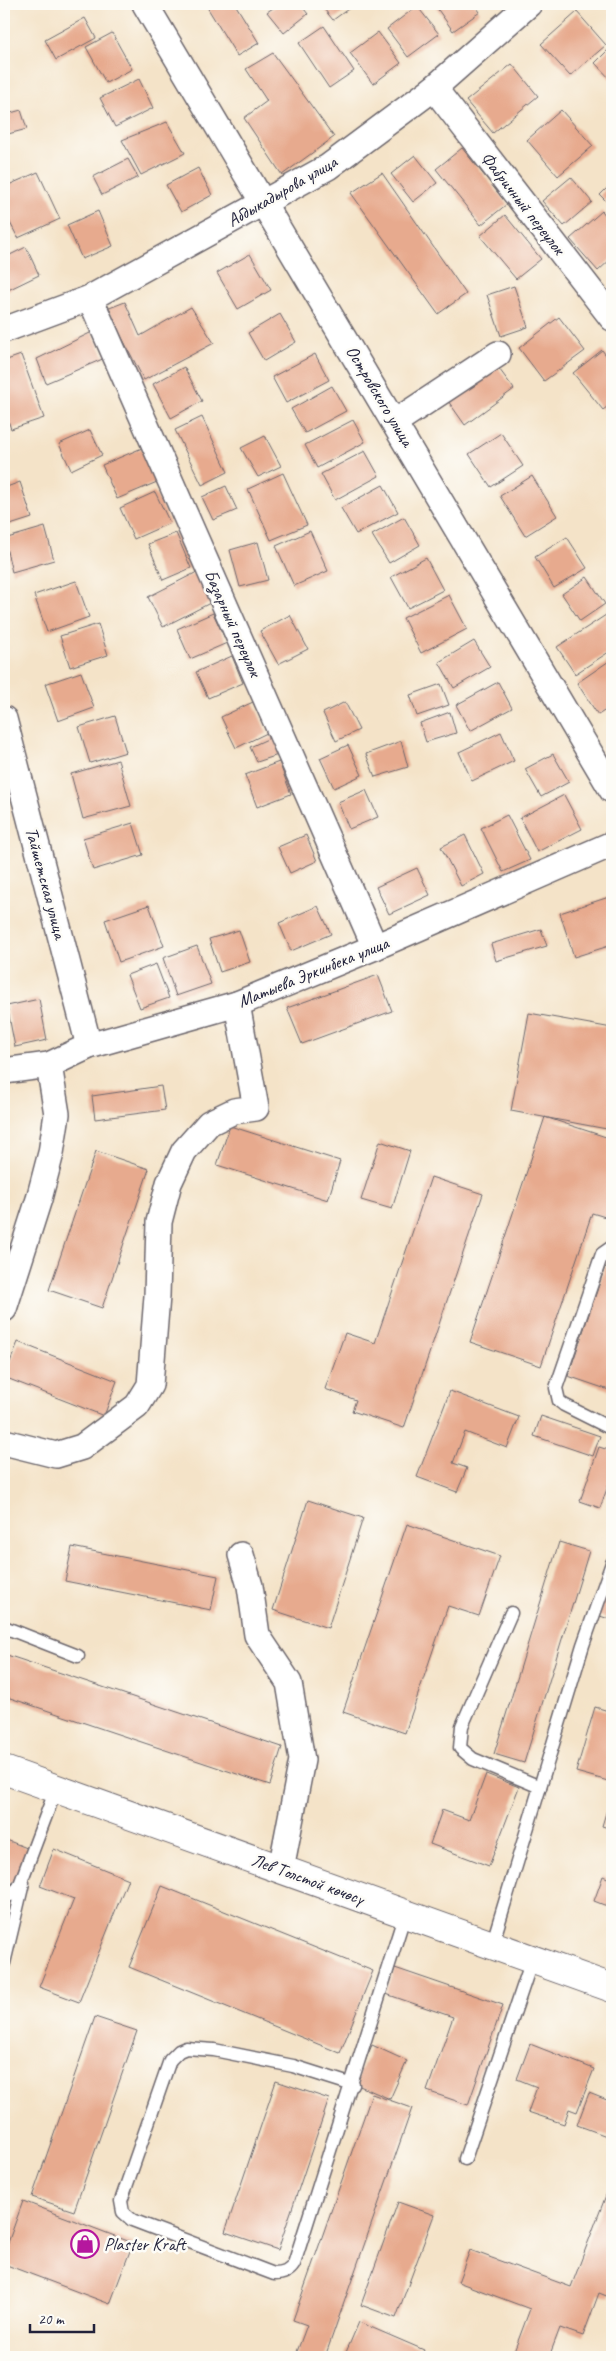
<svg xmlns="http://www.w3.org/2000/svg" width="616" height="2361" viewBox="0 0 616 2361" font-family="Caveat,sans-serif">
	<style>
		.building { fill: #e7aa8e }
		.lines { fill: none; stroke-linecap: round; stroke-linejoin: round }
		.lane-casing { stroke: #6c666c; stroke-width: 15 }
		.street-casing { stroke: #6c666c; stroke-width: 28 }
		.primary-casing { stroke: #6c666c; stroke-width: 30 }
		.lane { stroke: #fff; stroke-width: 12 }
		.street { stroke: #fff; stroke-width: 25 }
		.primary { stroke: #fff; stroke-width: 28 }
		.labels { text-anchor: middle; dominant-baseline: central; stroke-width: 5; stroke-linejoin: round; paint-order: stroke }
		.street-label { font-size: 18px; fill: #22223b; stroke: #fdfcf7 }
		.poi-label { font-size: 18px; fill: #22223b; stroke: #fdfcf7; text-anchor: start }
	</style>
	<rect width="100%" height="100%" fill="#fdfcf7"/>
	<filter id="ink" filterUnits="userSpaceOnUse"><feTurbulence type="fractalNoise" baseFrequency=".02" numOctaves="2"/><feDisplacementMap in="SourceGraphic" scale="10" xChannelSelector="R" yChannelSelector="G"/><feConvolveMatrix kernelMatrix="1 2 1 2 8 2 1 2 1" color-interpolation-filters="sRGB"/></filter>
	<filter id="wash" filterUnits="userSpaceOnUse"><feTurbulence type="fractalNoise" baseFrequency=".0096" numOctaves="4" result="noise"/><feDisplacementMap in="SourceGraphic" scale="20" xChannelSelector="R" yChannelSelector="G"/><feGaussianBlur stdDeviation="1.12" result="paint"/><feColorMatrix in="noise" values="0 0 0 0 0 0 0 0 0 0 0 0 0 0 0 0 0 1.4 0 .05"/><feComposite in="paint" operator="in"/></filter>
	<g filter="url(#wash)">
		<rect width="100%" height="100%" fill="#f4e3c8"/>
		<g id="blocks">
			<g class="building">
				<path d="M212,4h23l24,39 -22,13 -30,-49z"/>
				<path d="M279,4h21l8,10 -24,19 -17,-21z"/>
				<path d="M320,4h35l-22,16z"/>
				<path d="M434,4h40l6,8 -27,19z"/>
				<path d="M417,6l22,28 -31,23 -21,-28z"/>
				<path d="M577,12l29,33 -36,31 -29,-32z"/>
				<path d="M85,18l11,20 -40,22 -11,-20z"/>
				<path d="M324,26l30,45 -25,17 -30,-45z"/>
				<path d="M378,32l23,31 -28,21 -23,-31z"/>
				<path d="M112,33l20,36 -26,14 -20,-36z"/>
				<path d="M612,46v35l-17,-18z"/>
				<path d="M273,53l61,84 -52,38 -38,-57 23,-17 -21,-32z"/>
				<path d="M512,64l26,32 -45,37 -27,-32z"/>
				<path d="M139,79l14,29 -38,19 -15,-29z"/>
				<path d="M21,110l6,19 -19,5 -4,-19z"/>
				<path d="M561,110l32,36 -35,30 -31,-36z"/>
				<path d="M167,122l18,31 -44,22 -19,-35z"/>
				<path d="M462,148l45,56 -26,21 -45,-56z"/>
				<path d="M415,155l22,28 -24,19 -22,-28z"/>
				<path d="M128,159l10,18 -36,18 -9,-18z"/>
				<path d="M198,168l14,27 -31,17 -15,-27z"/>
				<path d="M38,172l22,47 -42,19 -11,-21 -3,1v-31z"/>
				<path d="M382,173l84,121 -28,20 -87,-121z"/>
				<path d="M571,177l21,25 -28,24 -22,-25z"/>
				<path d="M612,183v24l-12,-12z"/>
				<path d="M98,211l15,35 -31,13 -15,-34z"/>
				<path d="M602,211l10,12v35l-14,13 -28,-32z"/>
				<path d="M505,215l36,44 -25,20 -36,-43z"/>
				<path d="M26,247l13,28 -35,17v-34z"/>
				<path d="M250,254l21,36 -33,19 -21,-36z"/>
				<path d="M514,286l14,41 -27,9 -14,-41z"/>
				<path d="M125,302l15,34 51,-29 23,36 -70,37 -37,-71z"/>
				<path d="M280,314l16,28 -32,19 -16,-28z"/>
				<path d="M559,317l26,34 -41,30 -25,-33z"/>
				<path d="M92,332l13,26 -59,25 -9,-24z"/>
				<path d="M602,350l10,13v40l-9,7 -30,-37z"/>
				<path d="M315,354l14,26 -43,23 -14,-26z"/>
				<path d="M21,355l23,63 -33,11 -7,-20v-48z"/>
				<path d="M494,362l20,27 -49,36 -19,-27z"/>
				<path d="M184,367l18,34 -31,17 -18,-34z"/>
				<path d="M332,386l14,25 -41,22 -14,-24z"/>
				<path d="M202,417l26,55 -26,13 -27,-55z"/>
				<path d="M353,420l12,22 -48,26 -12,-23z"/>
				<path d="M90,430l12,25 -31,15 -12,-26z"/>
				<path d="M501,433l22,33 -32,21 -22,-33z"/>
				<path d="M265,436l16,30 -23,11 -17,-29z"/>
				<path d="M142,448l15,34 -40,17 -15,-34z"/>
				<path d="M365,451l14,25 -44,24 -14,-26z"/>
				<path d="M283,473l24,52 -36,15 -23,-51z"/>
				<path d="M532,476l25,40 -32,20 -25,-40z"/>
				<path d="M20,482l12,36 -28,9v-39z"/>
				<path d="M383,485l15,27 -42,22 -15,-26z"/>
				<path d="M226,486l11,24 -24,10 -11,-23z"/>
				<path d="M155,492l15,31 -36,16 -14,-31z"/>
				<path d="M404,517l16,28 -31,18 -17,-28z"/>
				<path d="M45,527l9,33 -42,12 -8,-33z"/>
				<path d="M310,531l18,40 -34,15 -18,-40z"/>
				<path d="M176,533l15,35 -28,12 -15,-36z"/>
				<path d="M567,537l20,31 -33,20 -19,-31z"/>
				<path d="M258,542l10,38 -28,7 -10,-37z"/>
				<path d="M426,558l17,32 -35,18 -17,-31z"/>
				<path d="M199,571l15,30 -51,26 -15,-30z"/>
				<path d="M587,577l18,27 -25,17 -18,-27z"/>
				<path d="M76,581l13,36 -42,15 -13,-37z"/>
				<path d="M449,595l18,34 -46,24 -18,-35z"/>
				<path d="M612,611v39l-37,24 -18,-27z"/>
				<path d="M213,613l14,30 -37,16 -13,-30z"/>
				<path d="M290,615l18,34 -30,15 -18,-33z"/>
				<path d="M98,624l10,31 -38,12 -10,-31z"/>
				<path d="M474,641l16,26 -36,21 -15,-26z"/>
				<path d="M232,656l11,27 -35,15 -12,-26z"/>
				<path d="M612,659v47l-14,9 -21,-32z"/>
				<path d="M81,672l13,36 -36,13 -13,-37z"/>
				<path d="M498,682l14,26 -42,23 -14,-26z"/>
				<path d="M441,684l8,21 -32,11 -7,-21z"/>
				<path d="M253,702l14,31 -31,15 -15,-31z"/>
				<path d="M345,702l14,28 -23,11 -13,-28z"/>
				<path d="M450,712l6,21 -30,9 -6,-19z"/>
				<path d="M115,716l11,36 -36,11 -11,-36z"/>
				<path d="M501,732l13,29 -42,20 -13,-29z"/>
				<path d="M274,736l7,18 -24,8 -7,-15z"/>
				<path d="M401,741l7,26 -33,10 -9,-23z"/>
				<path d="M348,745l14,30 -28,13 -14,-30z"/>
				<path d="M553,754l16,28 -28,15 -16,-28z"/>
				<path d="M118,760l13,46 -48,13 -12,-45z"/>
				<path d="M279,762l12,32 -34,13 -12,-32z"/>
				<path d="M366,790l12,27 -29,12 -11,-27z"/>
				<path d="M564,795l18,34 -45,23 -17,-34z"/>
				<path d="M507,815l23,45 -27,12 -22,-44z"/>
				<path d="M133,823l10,32 -50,15 -10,-32z"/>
				<path d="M306,835l11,26 -27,12 -12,-26z"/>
				<path d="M465,835l19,39 -23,12 -20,-39z"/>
				<path d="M417,868l13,27 -41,19 -13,-27z"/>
				<path d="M612,896v49l-38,12 -14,-44z"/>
				<path d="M149,905l15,41 -45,16 -14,-42z"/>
				<path d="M318,906l13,28 -40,17 -12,-28z"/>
				<path d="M541,929l6,17 -51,15 -5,-17z"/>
				<path d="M239,930l11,32 -30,10 -11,-33z"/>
				<path d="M197,946l14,38 -35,12 -13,-38z"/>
				<path d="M156,964l13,34 -29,10 -13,-33z"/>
				<path d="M378,975l14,36 -90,33 -15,-36z"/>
				<path d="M39,999l8,41 -32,7 -8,-41z"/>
				<path d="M529,1013l83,15v102l-101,-19z"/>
				<path d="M161,1086l4,24 -70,9 -3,-23z"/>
				<path d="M545,1117l67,22v80l-20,-6 -51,153 -71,-24z"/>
				<path d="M230,1126l110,35 -12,39 -111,-35z"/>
				<path d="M380,1141l30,10 -18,58 -31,-9z"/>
				<path d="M96,1151l53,18 -47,139 -53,-18z"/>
				<path d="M431,1177l52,17 -79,234 -52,-17 4,-11 -31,-11 20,-56 30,10z"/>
				<path d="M605,1267l7,2v122l-44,-15z"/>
				<path d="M18,1342l99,39 -13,35 -100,-39z"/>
				<path d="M450,1391l69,26 -12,31 -42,-16 -12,31 14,5 -10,24 -40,-15z"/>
				<path d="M541,1416l59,20 -7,20 -59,-20z"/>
				<path d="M599,1447l13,4v24l-12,33 -20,-7z"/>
				<path d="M308,1500l55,18 -35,110 -55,-18z"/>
				<path d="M407,1524l93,32 -21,60 -31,-10 -43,127 -62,-21z"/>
				<path d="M559,1542l30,9 -65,212 -30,-9z"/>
				<path d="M72,1547l146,29 -7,34 -146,-29z"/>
				<path d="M612,1572v48l-15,-5z"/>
				<path d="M4,1654l278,93 -12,38 -266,-89z"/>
				<path d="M595,1707l17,5v55l-4,14 -32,-9z"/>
				<path d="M486,1774l33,13 -30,79 -59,-22 12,-34 27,10z"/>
				<path d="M612,1793v36l-10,-3z"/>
				<path d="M4,1839l28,11 -13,36 -15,-6z"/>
				<path d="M54,1849l74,30 -49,123 -40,-15 35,-88 -34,-13z"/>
				<path d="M603,1876l9,4v28l-18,-7z"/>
				<path d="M162,1886l211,85 -33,82 -211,-86z"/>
				<path d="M395,1968l108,37 -35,100 -41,-14 26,-74 -67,-23z"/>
				<path d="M95,2017l42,14 -63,180 -42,-14z"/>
				<path d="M530,2044l64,25 -17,43 -8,-3 -5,15 -36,-12 9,-25 -20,-8z"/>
				<path d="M372,2045l35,16 -17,38 -35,-15z"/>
				<path d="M276,2081l53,18 -51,151 -53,-18z"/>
				<path d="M589,2093l23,9v36l-35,-13z"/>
				<path d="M372,2094l40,14 -87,249h-30l12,-32 -14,-5z"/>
				<path d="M608,2190l4,2v97l-3,8 -10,-4 -16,43 -23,-8 -11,29h-37l18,-48 -72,-27 12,-32 101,37z"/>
				<path d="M23,2201l110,42 -23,61 -106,-40v-10z"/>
				<path d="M398,2202l36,13 -38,103 -35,-13z"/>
				<path d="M359,2322l65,28 -3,7h-77z"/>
			</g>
		</g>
	</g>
	<g filter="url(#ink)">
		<use href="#blocks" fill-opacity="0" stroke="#6c666c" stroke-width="1"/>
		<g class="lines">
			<defs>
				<g id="lane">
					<path d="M612,1247l-10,7 -46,134 3,13 5,4 48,24"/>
					<path d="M511,1613l-49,113 -2,22 13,11 67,28"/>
					<path d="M4,1627l74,29"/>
					<path d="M4,1895h7l8,-8 37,-98"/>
					<path d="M492,1945l91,-300 29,-82"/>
					<path d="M4,1963l19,-80"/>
					<path d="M353,2085l-60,-19 -79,-16 -28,-2 -7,3 -9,9 -49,141 2,11 9,8 142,54c9,0 15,-2 20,-10l111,-350"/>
					<path d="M465,2159l67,-199"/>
				</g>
				<g id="street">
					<path d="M145,4l467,786"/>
					<path d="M434,88l178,230"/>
					<path d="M90,298l285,649"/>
					<path d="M4,330l86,-32 238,-131 106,-79 95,-84"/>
					<path d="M395,422l103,-68"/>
					<path d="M4,719l85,327"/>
					<path d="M4,1071l45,-6 40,-19 148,-42 138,-57 237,-103"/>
					<path d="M4,1309l35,-110 12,-46 6,-39 -8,-49"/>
					<path d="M4,1442l52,13 26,-8 55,-41 13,-21 7,-89 2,-74 10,-39 15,-32 25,-28 25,-12 22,-3 -19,-104"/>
					<path d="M241,1555l9,31 7,49 32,48 13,77 -21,109"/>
				</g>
				<path id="primary" d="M4,1770l608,218"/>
			</defs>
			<use href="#lane" class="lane-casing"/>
			<use href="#street" class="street-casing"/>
			<use href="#primary" class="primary-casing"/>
			<use href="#lane" class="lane"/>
			<use href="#street" class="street"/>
			<use href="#primary" class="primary"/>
		</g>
	</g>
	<defs>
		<symbol id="shop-ring" viewBox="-11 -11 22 22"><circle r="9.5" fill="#fdfcf7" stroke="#b5179e" stroke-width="1.5"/><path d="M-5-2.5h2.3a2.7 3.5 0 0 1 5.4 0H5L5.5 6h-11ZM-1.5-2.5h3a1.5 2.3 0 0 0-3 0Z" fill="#b5179e"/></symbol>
	</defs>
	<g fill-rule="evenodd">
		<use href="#shop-ring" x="69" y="2228" width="32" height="32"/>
	</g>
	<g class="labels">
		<g class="street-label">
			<text transform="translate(282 191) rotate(-30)">Абдыкадырова улица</text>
			<text transform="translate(523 203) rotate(52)">Фабричный переулок</text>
			<text transform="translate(380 396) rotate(59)">Островского улица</text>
			<text transform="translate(233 623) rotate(66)">Базарный переулок</text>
			<text transform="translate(46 883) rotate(75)">Тайшетская улица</text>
			<text transform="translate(313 972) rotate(-22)">Матыева Эркинбека улица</text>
			<text transform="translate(308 1879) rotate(20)">Лев Толстой көчөсү</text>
		</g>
		<g class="poi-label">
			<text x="104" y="2244">Plaster Kraft</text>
		</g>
	</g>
	<rect width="616" height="2361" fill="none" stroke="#fdfcf7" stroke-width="20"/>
	<path d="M30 2324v8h64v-8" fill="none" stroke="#22223b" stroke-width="2.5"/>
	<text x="38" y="2324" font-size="15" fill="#22223b" stroke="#fdfcf7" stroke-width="4" paint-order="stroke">20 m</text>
</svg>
